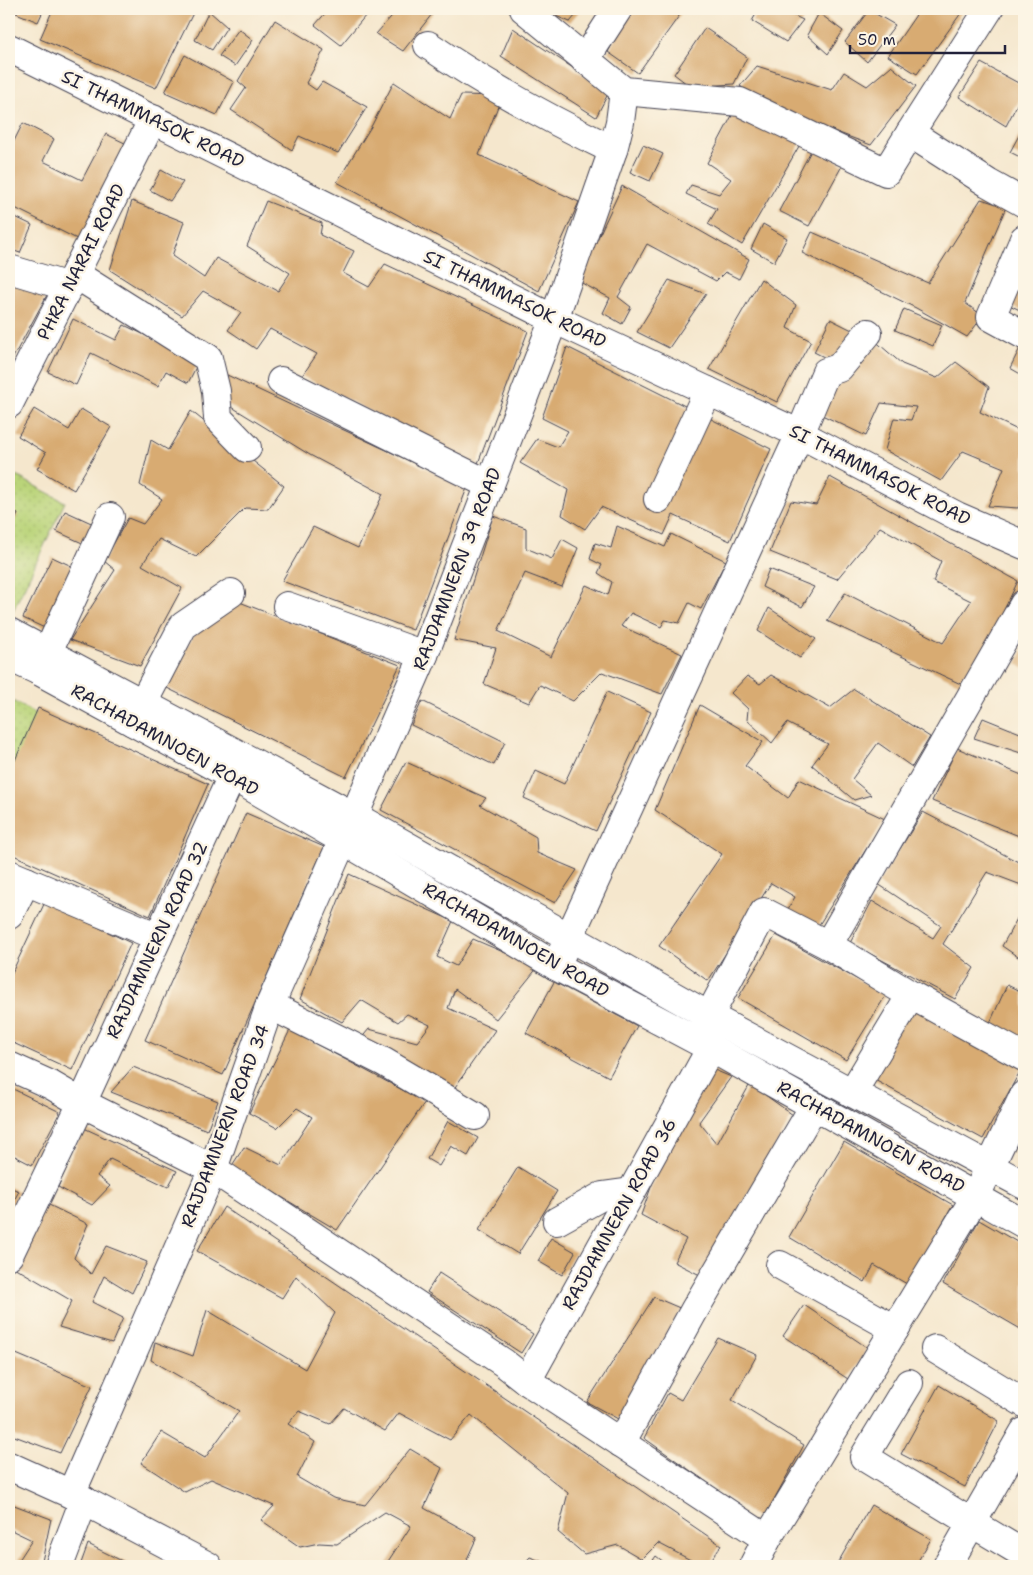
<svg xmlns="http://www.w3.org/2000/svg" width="1033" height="1575" viewBox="0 0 1033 1575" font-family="'Shantell Sans',sans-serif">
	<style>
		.grass { fill: url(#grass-dots); stroke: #6e7b5a }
		.building { fill: #d8ab72 }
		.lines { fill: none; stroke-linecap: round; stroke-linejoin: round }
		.minor-casing { stroke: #424051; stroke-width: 30 }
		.major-casing { stroke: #424051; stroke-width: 30 }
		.minor { stroke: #fff; stroke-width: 28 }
		.major { stroke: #fff; stroke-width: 28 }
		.labels { text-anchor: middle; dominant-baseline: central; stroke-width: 5; stroke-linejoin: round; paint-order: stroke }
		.street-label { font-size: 18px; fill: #22223b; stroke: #fcf5e5 }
	</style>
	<defs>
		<pattern id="grass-dots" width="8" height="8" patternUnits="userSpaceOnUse" patternTransform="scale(1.25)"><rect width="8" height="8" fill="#bad479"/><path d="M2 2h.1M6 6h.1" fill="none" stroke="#a0b66a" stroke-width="1.8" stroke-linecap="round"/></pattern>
	</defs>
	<rect width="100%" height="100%" fill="#fcf5e5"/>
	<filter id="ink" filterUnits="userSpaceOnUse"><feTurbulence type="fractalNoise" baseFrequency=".02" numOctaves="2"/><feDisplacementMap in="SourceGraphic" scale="10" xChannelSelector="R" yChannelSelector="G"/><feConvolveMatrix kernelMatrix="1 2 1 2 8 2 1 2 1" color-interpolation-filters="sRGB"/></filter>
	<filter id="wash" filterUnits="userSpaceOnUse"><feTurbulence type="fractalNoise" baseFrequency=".0096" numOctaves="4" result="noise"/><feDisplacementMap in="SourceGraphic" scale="20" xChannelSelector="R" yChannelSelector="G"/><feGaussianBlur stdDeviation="1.12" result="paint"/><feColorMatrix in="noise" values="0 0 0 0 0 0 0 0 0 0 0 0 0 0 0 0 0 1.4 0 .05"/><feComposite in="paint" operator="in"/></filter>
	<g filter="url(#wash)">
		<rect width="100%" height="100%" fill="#f5e7cd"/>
		<g class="grass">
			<path d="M9,472l56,30 -54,113 -2,-1z"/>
			<path d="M9,699l38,21 -38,72z"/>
		</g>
		<g id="blocks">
			<g class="building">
				<path d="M9,9h35l-6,13 -29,-12z"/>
				<path d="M53,9h142l-39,79 -116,-49z"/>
				<path d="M329,9h42l-30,36 -26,-20z"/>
				<path d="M398,9h38l-33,42 -27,-17z"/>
				<path d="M539,9h42l-11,13z"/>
				<path d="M632,9h52l-46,64 -30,-21z"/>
				<path d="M759,9h21l23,11 -17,22 -34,-21z"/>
				<path d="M920,9h44l-47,65 -29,-18z"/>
				<path d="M869,10l26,15 -28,37 -22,-20z"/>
				<path d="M209,11l18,16 -15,23 -17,-10z"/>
				<path d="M819,13l24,18 -15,23 -21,-19z"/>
				<path d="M275,20l49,30 -18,33 10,7 6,-8 45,25 -29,46 -39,-17 -7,14 -61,-40 15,-22 -8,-7z"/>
				<path d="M513,28l96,64 -13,25 -95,-61z"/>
				<path d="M705,28l42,29 -13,27 -43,3 -17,-13z"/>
				<path d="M239,29l14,11 -18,26 -16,-10z"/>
				<path d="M185,55l49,27 -17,33 -52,-23z"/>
				<path d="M981,63l43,23v5l-18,35 -47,-29z"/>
				<path d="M757,66l75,24 12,-18 23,14 24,-20 25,20 -45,59 -117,-44 -1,-6 -13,-9z"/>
				<path d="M394,82l56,37 11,-24 41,1 -23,59 100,47 -40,89 -202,-109 35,-57z"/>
				<path d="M736,108l66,33 -60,104 -34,-21 9,-15 -31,-15 5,-9 28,9 12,-15 -24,-16z"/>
				<path d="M23,123l31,16 -11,22 39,19 24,-46 23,11 -48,96 -72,-36v-54z"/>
				<path d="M1024,126v33l-14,-7z"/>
				<path d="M643,145l20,9 -13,27 -20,-9z"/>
				<path d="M813,147l30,17 -34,62 -30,-15z"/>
				<path d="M161,170l22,12 -13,19 -20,-11z"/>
				<path d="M622,186l127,73 -10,20 -14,-7 -9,9 -69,-37 -29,53 13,10 -9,17 -19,-11 7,-15 -32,-17z"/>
				<path d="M981,199l25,8 -41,96 18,13 -16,21 -51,-29 -114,-55 10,-21 116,51z"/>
				<path d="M132,201l52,21 -12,34 32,22 12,-20 62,33 12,-18 -43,-27 19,-45 56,22 -2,12 34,16 -11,22 26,14 16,-23 143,67 -51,135 -175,-90 15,-22 -47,-25 -14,20 -28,-19 13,-18 -38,-21 -21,25 -72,-46z"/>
				<path d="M9,214l23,11 -12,28 -11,-4z"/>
				<path d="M763,224l24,14 -13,24 -23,-13z"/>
				<path d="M1015,274l9,5v33l-23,-11z"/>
				<path d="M9,278l38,17 -38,70z"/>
				<path d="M761,279l35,26 -9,23 24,13 -34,61 -68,-33z"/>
				<path d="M669,280l37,14 -37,54 -32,-16z"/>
				<path d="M904,309l38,16 -9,21 -38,-16z"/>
				<path d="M73,319l43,21 8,-15 75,36 -11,22 -22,-12 -8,15 -67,-33 -15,32 -28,-13z"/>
				<path d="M830,319l22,11 -13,27 -11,2 -14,-7z"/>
				<path d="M873,339l29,25 35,14 19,-16 33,25 -9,25 44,21v63l-6,12 -30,-2 16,-38 -41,-17 -22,30 -56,-31 9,-32 17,2 5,-13 -35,-4 -15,33 -44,-21 10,-33z"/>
				<path d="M567,347l204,102 -41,92 -57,-26 -9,20 -63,-28 -16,22 -23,-14 6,-25 -48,-27 17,-24 21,8 10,-16 -26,-13z"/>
				<path d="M1020,348l4,3v25l-14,-8z"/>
				<path d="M227,375l240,113 -54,142 -131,-49 31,-54 45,21 25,-54 -73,-39 -83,-51z"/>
				<path d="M34,409l35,21 12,-21 30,18 -37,63 -37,-21 9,-16 -28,-17z"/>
				<path d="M191,411l93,75 -16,23 -23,-1 -49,49 -37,-18 -17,26 40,23 -42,78 -70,-26 45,-70 -11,-9 24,-43 15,6 19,-25 -22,-14 11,-45 17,10z"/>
				<path d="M830,477l188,104 -51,106 -140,-66 18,-28 98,50 28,-42 -38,-19 8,-21 -61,-34 -43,52 -67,-27 21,-51 25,4z"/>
				<path d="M9,509l9,5 -9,18z"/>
				<path d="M65,511l35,16 -9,20 -35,-16z"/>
				<path d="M493,516l33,12v20l26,11 10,-20 16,9 -16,39 -37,-14 -27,58 53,26 35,-72 22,10 4,-13 -14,-9 4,-8 -12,-6 5,-16 16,5 6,-22 48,21 6,-13 55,27 -25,48 -12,-6 -10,20 -14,-3 -4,7 -30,-14 -10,13 61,28 -20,40 -60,-22 -29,29 -33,-16 -11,18 -45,-19 12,-36 -42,-8z"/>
				<path d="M52,557l26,12 -29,61 -26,-12z"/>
				<path d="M769,569l45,18 -12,20 -40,-20z"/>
				<path d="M232,599l168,66 -54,112 -185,-92 46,-69z"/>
				<path d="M769,608l47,31 -16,19 -42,-27z"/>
				<path d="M1024,647v22l-7,-5z"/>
				<path d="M771,675l59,33 24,-19 76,48 -18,30 -34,-24 -26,36 19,16 -17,5 -42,-35 16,-21 -41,-21 -15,20 -25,-23 1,-11 -17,-16 16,-17 13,8z"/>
				<path d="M607,692l44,20 -55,119 -72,-33 12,-27 28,13z"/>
				<path d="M422,701l83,41 -11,23 -83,-40z"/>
				<path d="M700,705l63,37 -18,24 43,32 11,-19 86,40 -68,109 -32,-14 10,-17 -24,-14 -63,98 -49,-35 63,-92 -67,-44z"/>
				<path d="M38,708l170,76 -58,132 -141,-63v-79z"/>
				<path d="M983,718l37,15 4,-8v29l-50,-16z"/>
				<path d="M957,748l67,28v62l-92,-37z"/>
				<path d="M406,762l80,36 -6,7 56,32 1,16 40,17 -22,33 -174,-93z"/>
				<path d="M923,812l101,53v21l-37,-14 -44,72 31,24 -19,31 -105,-56 22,-42 61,37 8,-12 -63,-42z"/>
				<path d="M246,813l78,34 -101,228 -78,-35z"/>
				<path d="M349,874l104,47 -16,36 19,9 17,-27 65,28 -42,52 -41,-30 -7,19 47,22 -42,60 -94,-49 10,-12 48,13 13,-17 -23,-11 -9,8 -37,-22 -19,22 -42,-23z"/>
				<path d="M45,902l86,41 -59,127 -63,-29v-62z"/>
				<path d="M1024,906v55l-22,-15z"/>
				<path d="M776,935l110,60 -40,65 -108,-62z"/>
				<path d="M554,982l83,44 -28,51 -83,-44z"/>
				<path d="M1007,985l17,8v62l-39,-21z"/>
				<path d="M913,1001l111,63 -41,75 -112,-61z"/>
				<path d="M290,1030l135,72 -88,128 -106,-63 13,-20 37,18 31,-48 -15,-9 -20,20 -28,-15z"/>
				<path d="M133,1067l85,34 -11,29 -96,-38z"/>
				<path d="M712,1069l19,8 -32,45 18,22 33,-60 43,31 -91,161 -28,-14 12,-23 -45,-24 21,-58z"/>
				<path d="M9,1087l51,25 -28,53 -23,-12z"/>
				<path d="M448,1121l30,17 -10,18 -17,-10 -12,20 -12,-7z"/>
				<path d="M84,1128l93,43 -9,16 -58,-28 -13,17 13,10 -18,19 -34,-18z"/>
				<path d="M844,1142l109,63 -46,79 -33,-19 -9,17 -76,-45z"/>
				<path d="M518,1167l39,24 -39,63 -39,-24z"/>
				<path d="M9,1187l10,4 -10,19z"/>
				<path d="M47,1204l41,20 -14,34 17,16 15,-28 41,16 -15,31 -28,-17 -12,26 31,16 -11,25 -53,-16 13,-26 -60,-35z"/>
				<path d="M224,1207l497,338 -14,21h-5l-44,-23 -16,16 -24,-14 -34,9 -26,-22 10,-39 -97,-78 -21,25 -51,-27 -14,18 -41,-23 -14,16 -31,-13 -11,13 27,18 -18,35 36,21 32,7 45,-56 32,19 -18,40 53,29 -10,22 6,7h-88l26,-40 -26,-14 -48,32 -18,-1 -19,4 -39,-27 13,-14 -63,-27 -26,13 -44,-29 20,-31 44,26 34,-47 -88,-51 4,-18 38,14 14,-46 98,59 30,-56 -39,-37 -14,22 -85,-47z"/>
				<path d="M979,1220l45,26v85l-81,-47z"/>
				<path d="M551,1238l24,14 -13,23 -24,-14z"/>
				<path d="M439,1273l94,61 -12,19 -94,-61z"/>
				<path d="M654,1297l28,12 -64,110 -31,-17z"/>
				<path d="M804,1305l64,43 -20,31 -65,-43z"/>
				<path d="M718,1338l39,17 -25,45 72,45 -42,76 -118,-83 24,-45 13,7z"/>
				<path d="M9,1351l83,35 -32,67 -51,-19z"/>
				<path d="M939,1385l60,36 -34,66 -64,-33z"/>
				<path d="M9,1503l42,16 -10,47h-19l-5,-3 15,-23 -23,-11z"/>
				<path d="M871,1505l60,34 -16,27h-79z"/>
				<path d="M88,1544l44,22h-52z"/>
				<path d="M656,1556l13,10h-20z"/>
				<path d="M530,1557l23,9h-31z"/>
			</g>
		</g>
	</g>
	<g filter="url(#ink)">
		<use href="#blocks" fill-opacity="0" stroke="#424051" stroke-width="1"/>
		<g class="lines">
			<defs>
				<g id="minor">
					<path d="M524,9l100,82 116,11 146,70 24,-39"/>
					<path d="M989,9l-79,124 78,50 36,20"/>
					<path d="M428,45c58,40 121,74 185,105"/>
					<path d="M9,48l545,271 246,115 157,82 67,29"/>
					<path d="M585,60l33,-51"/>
					<path d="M1024,239l-33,78 33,18"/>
					<path d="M9,269l60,18"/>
					<path d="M75,274l133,84 8,33 2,27 29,30"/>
					<path d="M281,381l209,104"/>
					<path d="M9,404l144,-285"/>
					<path d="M658,499l50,-108"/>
					<path d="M1024,604l-196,341 83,50 113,62"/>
					<path d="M287,606l137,49"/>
					<path d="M39,671l71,-154"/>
					<path d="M133,722l50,-96 48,-33"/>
					<path d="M354,816l70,-161 130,-336 59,-169 7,-28 4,-31"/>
					<path d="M9,874l149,63"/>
					<path d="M9,915l17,-34"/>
					<path d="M556,966l244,-532 26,-62 13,-4 29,-35"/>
					<path d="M270,1005l114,57 91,54"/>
					<path d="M698,1037l66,-125 64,33"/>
					<path d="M9,1066l42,19 31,18 131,66 291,194 23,18 240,158"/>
					<path d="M852,1093l59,-98"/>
					<path d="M557,1221l45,-25 29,-4"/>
					<path d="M9,1255l73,-152 150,-327"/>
					<path d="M780,1265l115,64"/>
					<path d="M935,1349l89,54"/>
					<path d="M527,1381l184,-333"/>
					<path d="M909,1383l-45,74 108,66 52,31"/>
					<path d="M621,1443l74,-134 119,-203"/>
					<path d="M9,1466l62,28 137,72"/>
					<path d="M71,1494l142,-325 57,-164 73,-165"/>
					<path d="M59,1566l25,-66"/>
					<path d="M753,1566l14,-27 209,-343 48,-101"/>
					<path d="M947,1566l77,-134"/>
				</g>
				<g id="major">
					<path d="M9,632l345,184 355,200 315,169"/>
					<path d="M9,657l30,14 193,105 111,64 213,126 155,82 313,176"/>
				</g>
			</defs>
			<use href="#minor" class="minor-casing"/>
			<use href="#major" class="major-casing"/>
			<use href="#minor" class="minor"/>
			<use href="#major" class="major"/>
		</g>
	</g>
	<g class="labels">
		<g class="street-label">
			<text transform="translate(153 119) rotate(26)">SI THAMMASOK ROAD</text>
			<text transform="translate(81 262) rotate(-63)">PHRA NARAI ROAD</text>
			<text transform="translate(515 299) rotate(26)">SI THAMMASOK ROAD</text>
			<text transform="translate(880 475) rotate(27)">SI THAMMASOK ROAD</text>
			<text transform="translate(457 569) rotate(-69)">RAJDAMNERN 39 ROAD</text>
			<text transform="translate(165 740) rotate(29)">RACHADAMNOEN ROAD</text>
			<text transform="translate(157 940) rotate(-65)">RAJDAMNERN ROAD 32</text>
			<text transform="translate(516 940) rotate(30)">RACHADAMNOEN ROAD</text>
			<text transform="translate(225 1126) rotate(-69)">RAJDAMNERN ROAD 34</text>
			<text transform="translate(871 1137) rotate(29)">RACHADAMNOEN ROAD</text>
			<text transform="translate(619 1214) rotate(-61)">RAJDAMNERN ROAD 36</text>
		</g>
	</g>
	<rect width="1033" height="1575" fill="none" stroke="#fcf5e5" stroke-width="30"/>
	<path d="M850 45v8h155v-8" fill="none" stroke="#22223b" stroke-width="2.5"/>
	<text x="858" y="45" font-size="15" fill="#22223b" stroke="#fcf5e5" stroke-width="4" paint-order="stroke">50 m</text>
</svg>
